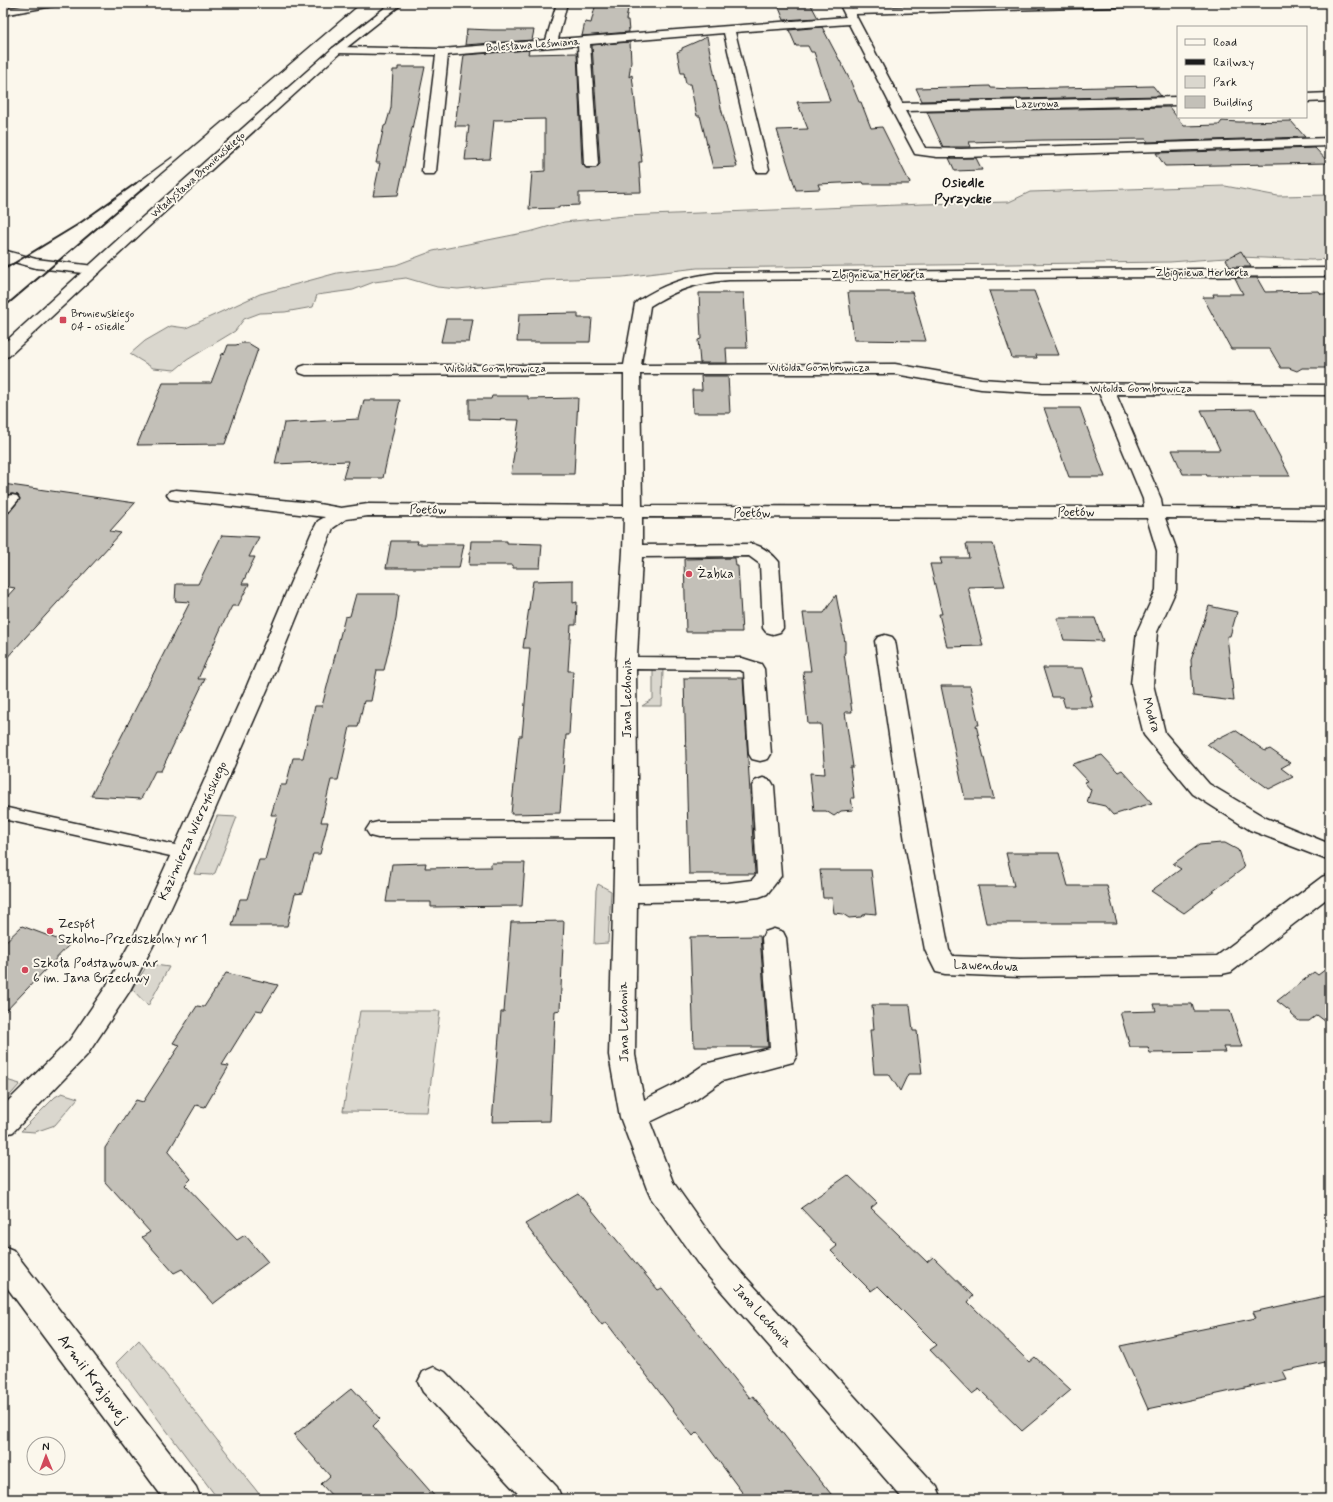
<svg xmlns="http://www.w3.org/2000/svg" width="1333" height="1502" viewBox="0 0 1333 1502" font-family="Mynerve,sans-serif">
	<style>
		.green { fill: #dad7ce; stroke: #7b7a75 }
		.building { fill: #c3c0b8; stroke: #1c1c1c }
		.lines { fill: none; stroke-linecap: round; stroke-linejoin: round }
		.service-casing { stroke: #1c1c1c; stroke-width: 3 }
		.minor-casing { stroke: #1c1c1c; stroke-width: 3 }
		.secondary-casing { stroke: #1c1c1c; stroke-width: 3 }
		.service { fill: #fbf7ec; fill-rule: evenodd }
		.minor { fill: #fbf7ec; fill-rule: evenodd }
		.secondary { fill: #fbf7ec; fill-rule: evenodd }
		.rail-far1 { stroke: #1c1c1c; stroke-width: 1.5 }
		.rail { stroke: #1c1c1c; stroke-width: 2 }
		.poi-dot { fill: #d1495b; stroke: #fbf7ec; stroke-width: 1.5 }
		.labels { text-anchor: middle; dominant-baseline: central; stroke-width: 4; stroke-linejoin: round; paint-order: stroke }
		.far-street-label { font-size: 11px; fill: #1c1c1c; stroke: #fbf7ec }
		.far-poi-label { font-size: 11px; fill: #1c1c1c; stroke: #fbf7ec; text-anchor: start }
		.street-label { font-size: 13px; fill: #1c1c1c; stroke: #fbf7ec }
		.poi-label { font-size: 13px; fill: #1c1c1c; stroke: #fbf7ec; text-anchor: start }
		.far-district-label { font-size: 14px; font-weight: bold; fill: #1c1c1c; stroke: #fbf7ec }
		.near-street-label { font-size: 16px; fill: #1c1c1c; stroke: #fbf7ec }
	</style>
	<rect width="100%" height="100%" fill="#fbf7ec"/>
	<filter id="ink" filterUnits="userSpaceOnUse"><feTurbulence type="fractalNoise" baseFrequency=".025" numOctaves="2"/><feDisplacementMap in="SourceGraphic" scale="8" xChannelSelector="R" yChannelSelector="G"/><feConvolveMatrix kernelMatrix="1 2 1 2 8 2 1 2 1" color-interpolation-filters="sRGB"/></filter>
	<g filter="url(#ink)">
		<g class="green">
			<path d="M1225,186l53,10 52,-1v64l-19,1 -71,-3 -70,5 -473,6 -74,9 -77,3 -88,9 -21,-2 -31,-9 -32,4 -21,8 -36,5 -4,12 -28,5 -25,1 -16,6 -9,12 -48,29 -12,10 -22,-2 -23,-14 15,-13 26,-15 15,2 74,-34 77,-21 59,-8 37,-14 100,-20 31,-9 61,-6 298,-12 86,-2 21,-10z"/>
			<path d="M653,669h10l-1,37h-20l11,-7z"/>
			<path d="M217,816l20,1 -22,56 -4,2 -17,-1z"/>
			<path d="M598,884l13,7 -3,52 -14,1 2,-54z"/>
			<path d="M148,964l21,3 -21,39 -16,-17z"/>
			<path d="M360,1011h80l-13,101 -84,-1z"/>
			<path d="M3,1079l17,5 -17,19z"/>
			<path d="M62,1093l16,5 -23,27 -20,7 -14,-1 34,-34z"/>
			<path d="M139,1340l124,159h-45l-102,-136z"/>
		</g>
		<g class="building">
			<path d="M596,3h33l-3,17h2l1,12 -47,4 3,-14 6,1z"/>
			<path d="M777,3h33l8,15 -34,2z"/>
			<path d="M822,27l28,53 9,22h2l10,26 11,-1 28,56 -1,1h-45l-1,-2 -45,2 2,5 -24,1 -19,-60 31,-1 -11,-27 33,-1 -16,-49h-3l-3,-6h-12l-7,-16z"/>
			<path d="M467,29l25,1h42l-2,10 -67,5z"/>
			<path d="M707,37l14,71 16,59 -24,1 -13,-52h-3l-7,-32h-4l-2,-11h-3l-4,-21 5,-2v-2z"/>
			<path d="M630,42l1,20 -2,15 3,-2 10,87h-3l2,30 -62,1v12l-20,1v2l-30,1 3,-37 13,-1v-52l-51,1 -4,39 -25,1 4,-34h-14l9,-71 65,-5 -1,4 49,-1 5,111 4,4h10l4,-4 -8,-119z"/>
			<path d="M398,67h27l-27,128 -25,1 7,-33h-4l8,-37 2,-1 5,-17 2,-38h5z"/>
			<path d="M990,86l1,2 20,1 142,-3 8,10 -239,5 -6,-13z"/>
			<path d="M1169,107l15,19 35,-1 3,-4 17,1 52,-1 14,16 -157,5 -2,-3 -103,1 -74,2 2,5h-28l-16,-35z"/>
			<path d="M1315,148l14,15 -164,3 -9,-13z"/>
			<path d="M949,158h27l6,12 -27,1z"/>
			<path d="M1241,251l10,16h-21l-4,-8z"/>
			<path d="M1235,278h22l8,14 54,-1 2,3h9v74h-28l-5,3 -8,-3h-8l-11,-19h-39l-28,-52h11l-1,-3h30z"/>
			<path d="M989,291h45l25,64h-23l1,3h-25z"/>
			<path d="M848,292h64l14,49 -72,-1z"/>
			<path d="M699,293h45l3,55h-21l1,15h-27l-2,-23 3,-1z"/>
			<path d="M578,313v5h14l-2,24h-73l2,-28z"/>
			<path d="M446,319h27l-4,23h-28z"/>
			<path d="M242,343h6l10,6 -33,95 -88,1 26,-62h48l11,-29 3,-1 3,-8h8z"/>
			<path d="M701,376h27l2,37h-37l-1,-23h10z"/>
			<path d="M492,396h36v3l50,-1 -4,76h-63l8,-54 -50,-1v-20h22z"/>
			<path d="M364,400h36l-17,78h-40l5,-17 -73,3 9,-41 75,-4z"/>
			<path d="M1044,408h36l25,69h-36z"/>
			<path d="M1255,409l35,67h-83l-1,-2h-23l-11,-24h48l-19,-40z"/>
			<path d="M3,484l132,19 -25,28 11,2 -118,129v-61l12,-13 -12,-2v-72l6,-1 11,-14 -2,-4 -6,-1 -5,1 -4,3z"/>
			<path d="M222,535l37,2 -10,20h6l-13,27h7l-11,22h-6l-11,22 -23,51h7l-44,92h-6l-14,28 -50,-3 99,-194 -15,-1 1,-17h22z"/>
			<path d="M391,541h27l-1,3h47l-5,24h-73z"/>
			<path d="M471,541h36v2l35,1 -2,24h-27v-3h-44z"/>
			<path d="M966,544h27l12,42 -37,1 15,59 -36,1 -8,-33h3l-12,-50h12l-2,-6h29z"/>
			<path d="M735,558l1,8h2l4,66h-56l-2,-73z"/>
			<path d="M573,580v23l4,-1 -1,23h-5l-3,46h5l-4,64h-3l-6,78 -49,1 8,-78h3l8,-88h-7l10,-67z"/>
			<path d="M356,594h43l-3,24 -12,52h-7l-6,31h-7l-6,26h-8l-12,53h-7l-10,42h7l-8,32h-7l-10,39 -8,1 -8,32h-55l8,-27h7l12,-39h6l12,-45h-6l9,-30h6l7,-27h10l12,-52h7l23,-89 5,-1z"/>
			<path d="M836,595l9,47v11h-1l8,59h-7l8,55h-3l4,31h-3l2,12 -12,1 -7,5 -8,-5h-12l-4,-38 15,1 -4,-50h-13l-5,-53h8l-8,-58h21z"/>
			<path d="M1209,606l28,6 -7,24h-3l7,65 -41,-5 -2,-36z"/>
			<path d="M1057,618h38l8,23 -39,-1z"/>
			<path d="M1043,668h40l9,28h-2l3,11h-28l-3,-10h-10z"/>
			<path d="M684,678h59l12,196h-66z"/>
			<path d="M941,686h29l9,39h-3l18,74h-29z"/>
			<path d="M1235,730l30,21 5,-2 20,14 -9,5 12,9 -24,12 -62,-45z"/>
			<path d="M1102,755l16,17 4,-2 30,33 -39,12 -8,-9 -18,-4 4,-12 -7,-8 4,-1 -16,-17z"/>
			<path d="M1221,843h4l13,7 6,18 -60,45 -33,-22 30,-22 -8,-5 26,-19z"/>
			<path d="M1006,853h53l9,33h39l10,37h-131l-8,-37h36z"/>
			<path d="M426,863l-1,5 66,-1v-4h34l-3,43 -91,1v-5h-45l6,-38z"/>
			<path d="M820,870h51l5,44 -10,-1 -5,4 -12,1 -6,-4 -9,-1 -2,-15h-9z"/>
			<path d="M564,921l-4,89 -5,1 -5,110 -58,1 9,-110h3l7,-90z"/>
			<path d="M22,926l48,18 -67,70v-70z"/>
			<path d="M760,936l8,111h-74l-4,-110z"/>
			<path d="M1330,966v59l-13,-10 -8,6h-10l-7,-6 -1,-3 -14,-11 37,-29 4,3z"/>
			<path d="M226,973l52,12 -16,26 -6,-1 -34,55 7,1 -24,41 -9,-2 -28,47 23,27 -6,6 52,55 8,-5 23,27 -55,42 -31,-35 -8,4 -32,-36 8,-5 -45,-50v-34l31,-48 7,2 37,-57 -7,-2 24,-37 7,1z"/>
			<path d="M1154,1004h38l2,7h36l12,36h-19l2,5 -75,1 -2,-6h-18l-10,-35 36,-1z"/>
			<path d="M872,1005h38l3,26h4l5,43h-14l-8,17 -11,-17h-15l-4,-44h4z"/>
			<path d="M848,1175l29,28 -6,5 56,54 6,-5 40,39 -5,6 61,60 6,-5 36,33 -49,41 -43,-42 -7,5 -42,-44 7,-5 -59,-59 -7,5 -40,-40 6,-5 -36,-38z"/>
			<path d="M578,1193l80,97 4,-2 88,110 3,-2 82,103h-88l-50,-67 -4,4 -87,-114 -4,3 -77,-101z"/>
			<path d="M1330,1295v66l-47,10 4,8 -139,30 -28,-63 136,-28 -3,-6z"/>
			<path d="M352,1388l28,31 -7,7 64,73h-102l-14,-15 9,-8 -36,-41z"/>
		</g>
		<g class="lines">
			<defs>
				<g id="service">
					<path d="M39,3h18l-4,3 -50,9v-6z"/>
					<path d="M15,256l4,1 2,2 -2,2 -16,5v-7z"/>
					<path d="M12,495l5,1 2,3 -11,13 -5,1v-13l4,-4z"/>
					<path d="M3,807l181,40 6,1 3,5 -3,5 -6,1 -181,-40z"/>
				</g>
				<g id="minor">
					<path d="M557,3h10l-9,36 288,-22 -7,-14h10l3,5 177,-5h132l-5,3 -301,8 47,89 276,-6v8l-273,6 20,37 36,1 369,-11v8l-369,11h-24l-22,-3 -25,-47 1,-1 -42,-82 -114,8 34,137 -2,3h-10l-2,-3 -31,-136 -134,11 8,120 -2,3h-10l-2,-3 -6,-119 -130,10 -12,116 -2,3h-10l-2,-3 14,-116 -99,-2 -4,-1 -2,-2 2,-2 4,-1 105,2 104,-9z"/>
					<path d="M1330,93v8l-24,1v-8z"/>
					<path d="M3,250l33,9 58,7 5,1 2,3 -2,3 -5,1 -58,-6 -33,-9z"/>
					<path d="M1330,268v8l-601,4c-31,3 -52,9 -79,26l-9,59 254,-1 86,15 61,4 288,2v10l-214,-1 45,105 1,8 168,1v12l-165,-2 12,33 -1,39 -19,42 -4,52 12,49 44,51 57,34 64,26v17l-80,-31 -57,-36 -49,-59 -13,-51 6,-52 19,-42 1,-39 -10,-33 -505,-1v28l111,-1c10,3 20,10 26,18l4,66 -3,4 -7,2 -7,-2 -3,-4 -3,-64 -11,-8 -107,1 -5,100 105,1 19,6 3,5 7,85 -3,5 -8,2 -8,-2 -3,-5 -5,-82 -5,-2 -103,-1 2,216 90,-2 24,-3 5,-6 -5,-88 3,-5 8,-3 8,3 3,5 7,90 -14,18 -8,3 -31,4 -91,1 -2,153 9,45 30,-15 31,-21 65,-16 -8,-110 3,-6 9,-3 9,3 3,6 11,117 -4,7 -71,19 -28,20 -44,21 23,60 48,68 216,237 5,12h-39l-202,-231 -50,-70 -4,-9 -27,-72 -11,-62 6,-218 -237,1 -8,-2 -4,-6 4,-6 8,-2 237,-1 1,-158 7,-112 1,-34 -256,-1 -22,3 -13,9 -65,160 -72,165 -38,83 -29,56 -42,63 -74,77 -10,3v-29l66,-65 38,-56 27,-49 112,-248 65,-154 7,-13 7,-4 -149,-17 -6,-1 -3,-4 3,-4 6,-1 137,13 28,5 27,-4 256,2v-132l-318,1 -6,-2 -2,-3 2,-3 6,-2h318l11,-61 3,-3c24,-16 49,-25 78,-28zM640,374h255l86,15 61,4h57l44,106 1,8 -502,-1z"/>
					<path d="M885,635l7,2 3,4 35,207 19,102 4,6 67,3 197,-3 105,-79 8,-3v22l-99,76 -9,2 -202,3 -75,-3 -9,-2 -11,-22 -19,-102 -31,-207 3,-4z"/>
					<path d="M3,1246l10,4 183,237 5,12h-37l-161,-217z"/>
					<path d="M434,1367l11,5 112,115 5,12h-39l-100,-107 -5,-10 5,-10z"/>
				</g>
				<path id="secondary" d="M391,3h12l-62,49 -195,177 -137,127 -6,2v-14l133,-121 197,-175z"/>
			</defs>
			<use href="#service" class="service-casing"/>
			<use href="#minor" class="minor-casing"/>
			<use href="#secondary" class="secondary-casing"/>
			<use href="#service" class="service"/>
			<use href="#minor" class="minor"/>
			<use href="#secondary" class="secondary"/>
			<g class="rail-far1">
				<path d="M135,184l37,-27"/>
				<path d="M149,184l212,-181"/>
			</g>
			<g class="rail">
				<path d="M3,270l74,-45 59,-42"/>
				<path d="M3,308l147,-125"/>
			</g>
		</g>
	</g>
	<g class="poi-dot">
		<rect x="59" y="316" width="8" height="8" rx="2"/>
		<circle cx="689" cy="574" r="4"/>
		<circle cx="50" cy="931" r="4"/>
		<circle cx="25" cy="970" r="4"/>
	</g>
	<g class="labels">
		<g class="far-street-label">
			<text transform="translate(533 45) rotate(-4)">Bolesława Leśmiana</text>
			<text transform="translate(1037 104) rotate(-1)">Lazurowa</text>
			<text transform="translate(198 175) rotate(-42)">Władysława Broniewskiego</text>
			<text x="1202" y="273">Zbigniewa Herberta</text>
			<text x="878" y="275">Zbigniewa Herberta</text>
			<text x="819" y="368">Witolda Gombrowicza</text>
			<text x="495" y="369">Witolda Gombrowicza</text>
			<text x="1141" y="389">Witolda Gombrowicza</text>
		</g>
		<g class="far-poi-label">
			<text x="71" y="314">Broniewskiego<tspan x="71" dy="13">04 - osiedle</tspan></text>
		</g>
		<g class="street-label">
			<text transform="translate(428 510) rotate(1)">Poetów</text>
			<text x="1076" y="512">Poetów</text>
			<text x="752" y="513">Poetów</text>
			<text transform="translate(627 698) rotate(-90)">Jana Lechonia</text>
			<text transform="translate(1151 715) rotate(73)">Modra</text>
			<text transform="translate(193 831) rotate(-66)">Kazimierza Wierzyńskiego</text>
			<text transform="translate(986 966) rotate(2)">Lawendowa</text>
			<text transform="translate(624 1022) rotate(-91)">Jana Lechonia</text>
			<text transform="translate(762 1316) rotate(48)">Jana Lechonia</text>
		</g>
		<g class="poi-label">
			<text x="697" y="574">Żabka</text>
			<text x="58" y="924">Zespół<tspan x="58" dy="15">Szkolno-Przedszkolny nr 1</tspan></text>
			<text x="33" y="963">Szkoła Podstawowa nr<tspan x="33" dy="15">6 im. Jana Brzechwy</tspan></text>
		</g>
		<g class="far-district-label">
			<text x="963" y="183">Osiedle<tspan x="963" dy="16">Pyrzyckie</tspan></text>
		</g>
		<g class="near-street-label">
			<text transform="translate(93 1379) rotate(53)">Armii Krajowej</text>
		</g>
	</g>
	<rect width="1333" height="1502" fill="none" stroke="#fbf7ec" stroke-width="16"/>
	<rect x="8" y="8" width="1317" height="1486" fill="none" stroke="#1c1c1c" stroke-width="1.5" filter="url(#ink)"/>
	<rect x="1177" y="26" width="130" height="92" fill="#fbf7ec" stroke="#a29f99"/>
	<rect x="1185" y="39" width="20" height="6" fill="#fbf7ec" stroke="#a29f99"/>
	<text x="1213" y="46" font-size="12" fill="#1c1c1c">Road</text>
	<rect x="1185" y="59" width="20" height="6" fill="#1c1c1c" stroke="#a29f99"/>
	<text x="1213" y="66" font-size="12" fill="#1c1c1c">Railway</text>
	<rect x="1185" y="76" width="20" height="12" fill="#dad7ce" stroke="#a29f99"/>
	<text x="1213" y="86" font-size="12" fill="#1c1c1c">Park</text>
	<rect x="1185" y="96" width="20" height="12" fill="#c3c0b8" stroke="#a29f99"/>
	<text x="1213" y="106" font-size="12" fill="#1c1c1c">Building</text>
	<g transform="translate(46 1456) rotate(359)"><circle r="19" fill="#fbf7ec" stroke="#a29f99"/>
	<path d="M0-3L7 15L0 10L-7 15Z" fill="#d1495b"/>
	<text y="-6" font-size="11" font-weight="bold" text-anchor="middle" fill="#1c1c1c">N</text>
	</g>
</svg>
